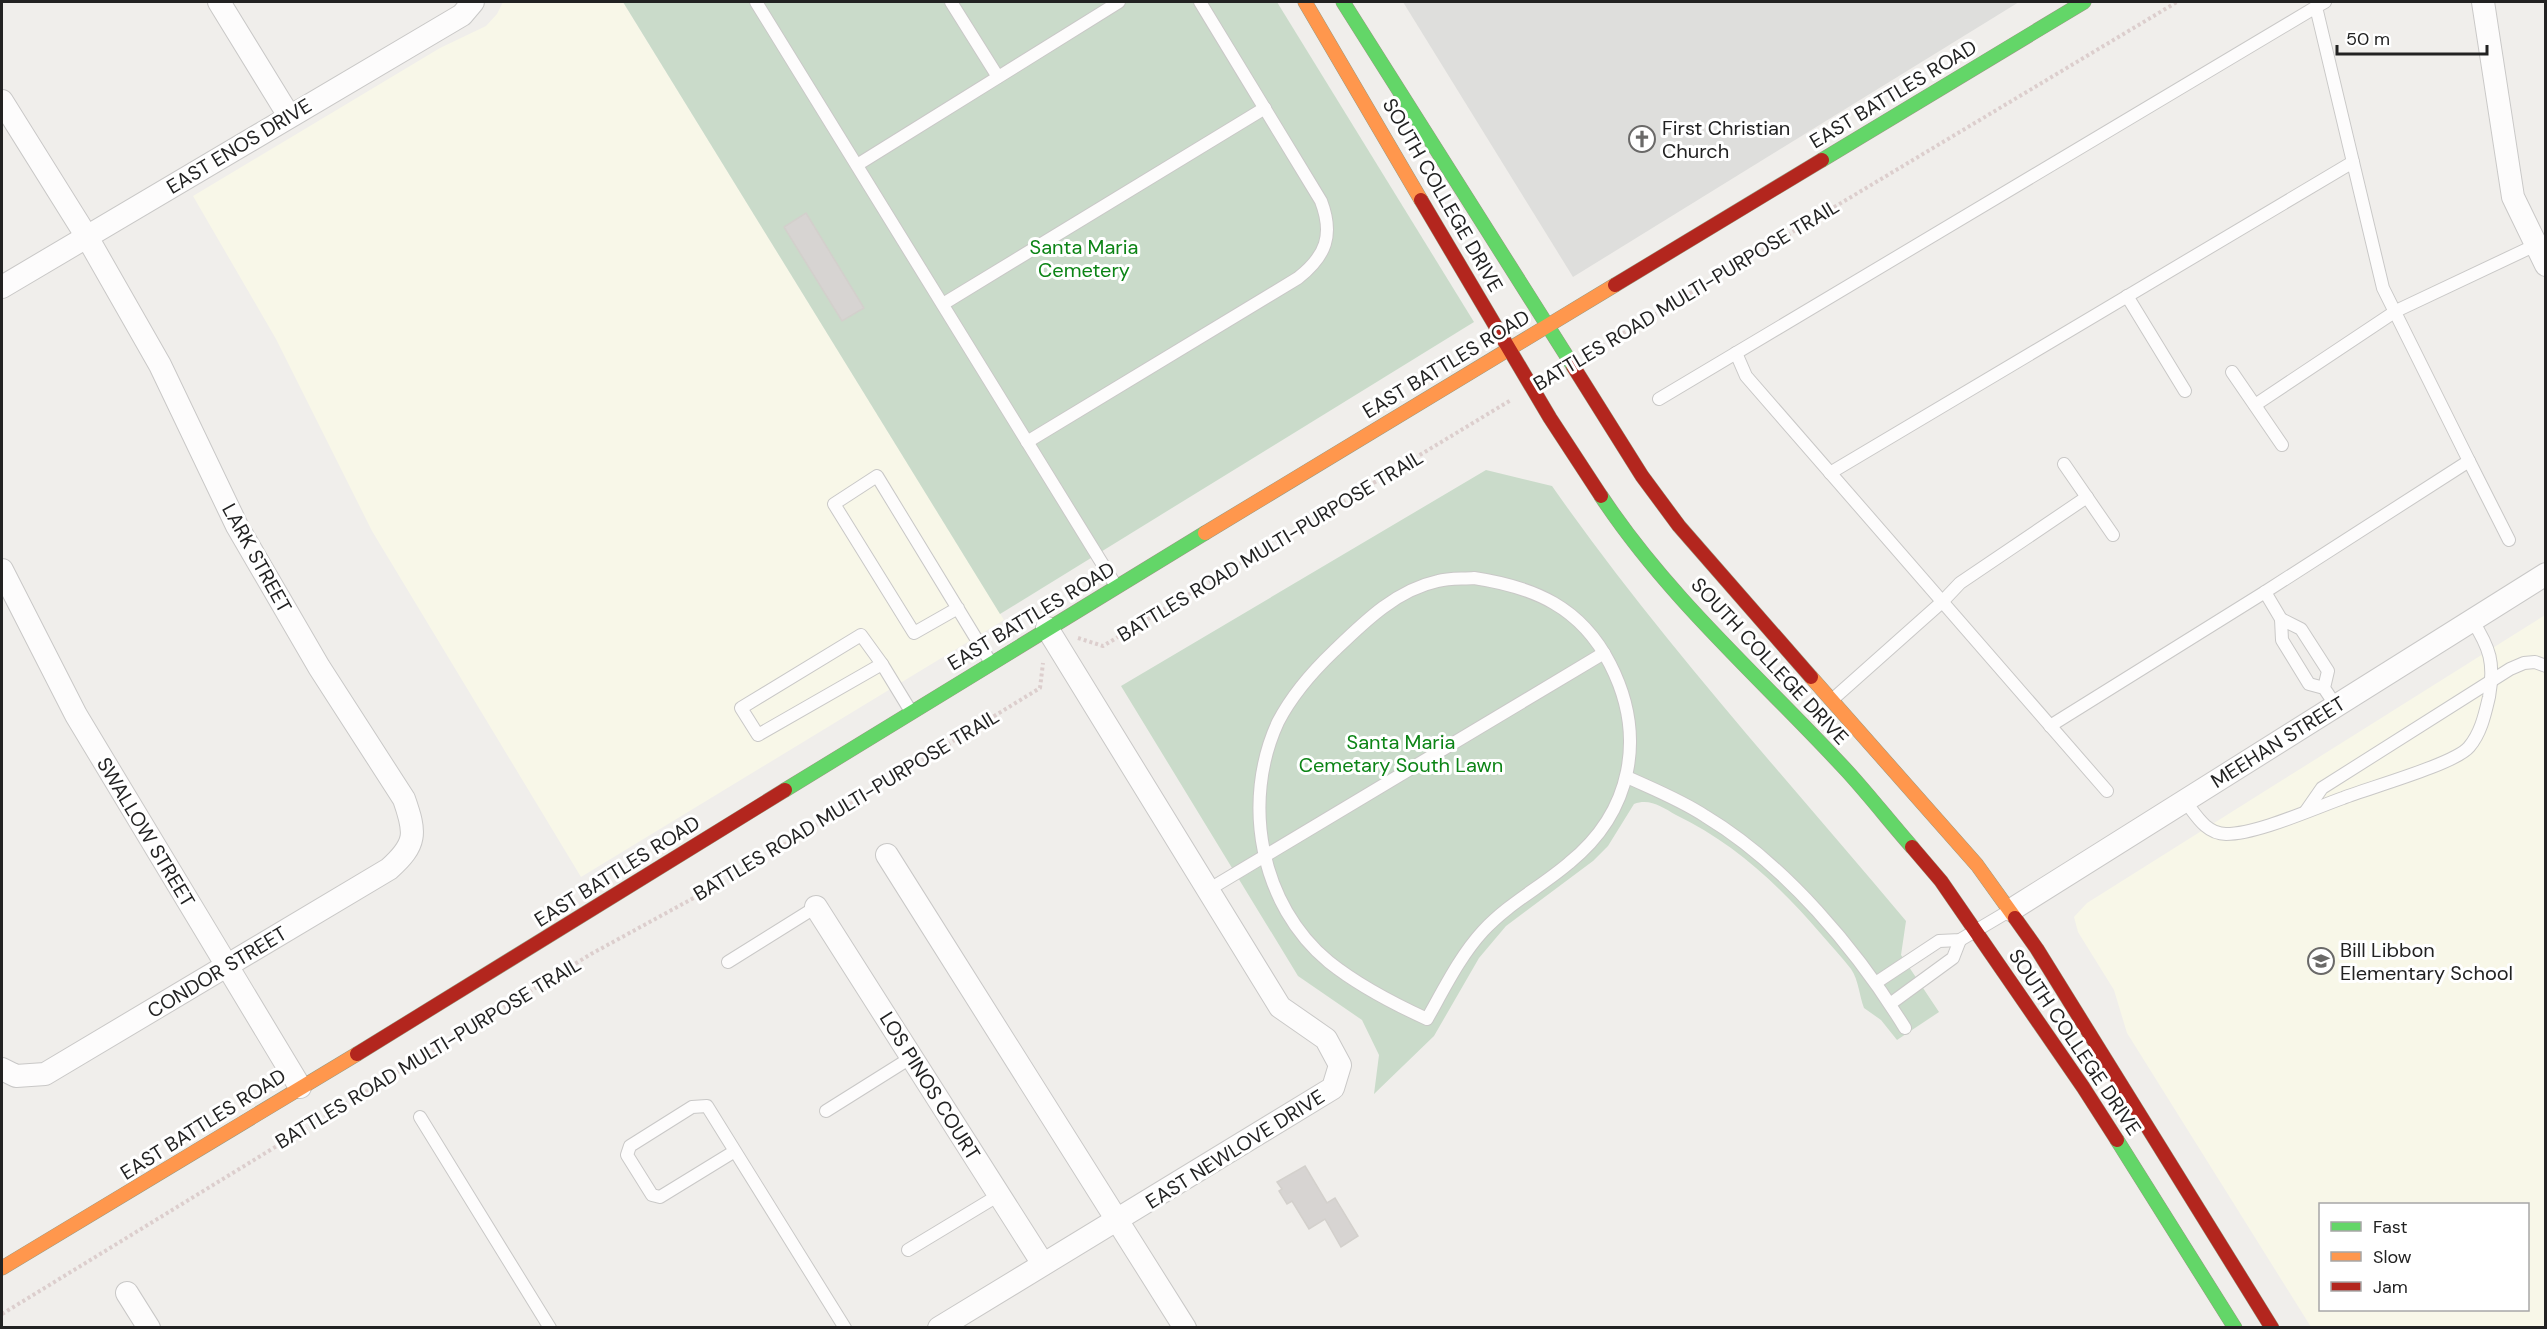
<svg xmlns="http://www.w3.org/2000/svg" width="2547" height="1329" viewBox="0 0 2547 1329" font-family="'DM Sans',sans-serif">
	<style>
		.education { fill: #f8f7e8; fill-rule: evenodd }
		.religious { fill: #dededc }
		.cemetery { fill: #cadbca }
		.building { fill: #d7d4d2; stroke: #d3d0cc; stroke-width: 1.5 }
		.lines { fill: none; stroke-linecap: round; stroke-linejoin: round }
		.lane-casing { stroke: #c9c8c7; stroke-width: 14 }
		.street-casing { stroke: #c9c8c7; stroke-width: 24 }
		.fast-casing { stroke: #999a82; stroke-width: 15 }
		.slow-casing { stroke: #999a82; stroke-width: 15 }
		.jam-casing { stroke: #999a82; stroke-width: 15 }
		.path { stroke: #dccecd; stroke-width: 4; stroke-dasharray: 3 3; stroke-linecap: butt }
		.lane { stroke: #fdfcfc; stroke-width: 12 }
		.street { stroke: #fdfcfc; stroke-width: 22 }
		.fast { stroke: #63d668; stroke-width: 14 }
		.slow { stroke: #ff974d; stroke-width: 14 }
		.jam { stroke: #b3261e; stroke-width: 14 }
		.labels { text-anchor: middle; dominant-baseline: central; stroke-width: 6; stroke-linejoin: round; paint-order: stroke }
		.street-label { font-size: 20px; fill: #222; stroke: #fff }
		.poi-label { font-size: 20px; fill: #222; stroke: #fff; text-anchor: start }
		.park-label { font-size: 20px; fill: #0c8416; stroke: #fff }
	</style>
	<rect width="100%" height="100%" fill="#f0eeeb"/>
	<g class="education">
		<path d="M503,2h120l381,618 -423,257 -209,-346 -96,-192 -83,-143 247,-148 46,-22 11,-12z"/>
		<path d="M2545,615v712h-234l-184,-294 -13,-43 -36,-58 -4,-15 13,-14zM2320,1204h208v106h-208z"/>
	</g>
	<path class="religious" d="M1403,2h616l-446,275z"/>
	<g class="cemetery">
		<path d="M623,2h654l197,320 -474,292z"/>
		<path d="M1486,470l66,16c107,153 234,292 354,435l-5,34 38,57 -42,28 -16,-20 -17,-12c-5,-13 -5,-27 -13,-39 -9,-12 -20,-23 -30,-35 -42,-49 -87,-91 -145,-119 -14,-8 -26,-17 -42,-11l-26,42 -15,15 -87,65 -27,32 -45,78 -60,58 5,-39 -17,-35 -64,-44 -177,-290z"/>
	</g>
	<g class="building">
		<path d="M806,213l58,95 -22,13 -58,-94z"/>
		<path d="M1305,1166l22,37 8,-5 23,38 -17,11 -16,-28 -16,10 -17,-28 -5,3 -8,-13 3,-2 -5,-7z"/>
	</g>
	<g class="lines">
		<defs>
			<g id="lane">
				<path d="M756,2l360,584"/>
				<path d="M951,2l47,75"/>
				<path d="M857,165l262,-163"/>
				<path d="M2127,296l58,95"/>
				<path d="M943,304l322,-196"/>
				<path d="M1736,353l10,23 361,415"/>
				<path d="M2232,372l50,73"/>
				<path d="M1659,399l657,-392"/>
				<path d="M2255,405l141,-94 144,-68"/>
				<path d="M1027,442l271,-164c28,-22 36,-43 23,-77l-121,-199"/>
				<path d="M2469,461l40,79"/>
				<path d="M2064,464l49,71"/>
				<path d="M1830,473l523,-311"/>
				<path d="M1474,578c60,9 107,29 136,86 37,72 22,148 -41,199 -28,24 -60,40 -86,68 -23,25 -39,58 -56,88 -35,-16 -68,-33 -98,-57 -69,-57 -88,-160 -51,-240 14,-27 34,-50 56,-71 30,-29 62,-61 104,-70 11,-3 24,-2 36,-3z"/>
				<path d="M2265,592l16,27"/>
				<path d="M958,608l-44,25 -80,-129 43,-28 114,187"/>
				<path d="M861,635l21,29 -124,71 -17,-27z"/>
				<path d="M882,664l28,46"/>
				<path d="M2324,688l4,-17 -27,-42 -20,-10 1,21 27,44 15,4 12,18"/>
				<path d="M1833,699l109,-97 18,-19 127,-86"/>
				<path d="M2050,726l215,-134 204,-131 -86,-173 -67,-281 9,-5"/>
				<path d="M1627,777c26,12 54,23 78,39 80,48 152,134 200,212"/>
				<path d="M2185,801c11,14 21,33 41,33 31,0 86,-25 117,-36 25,-10 112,-34 126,-51 12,-14 16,-33 20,-50 6,-34 1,-49 -17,-77"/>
				<path d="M2306,811l16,-23 188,-119 14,-6 11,-1 11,4"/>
				<path d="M1208,890l396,-237"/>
				<path d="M728,962l88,-55"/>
				<path d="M1877,982l62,-41 21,-1 49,-29"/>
				<path d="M1890,1004l63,-46 7,-18"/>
				<path d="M826,1111l86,-54"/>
				<path d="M420,1117l130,211"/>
				<path d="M735,1151l-75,46 -8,-2 -25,-40 3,-9 62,-39 15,-1 138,222"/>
				<path d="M908,1250l91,-55"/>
			</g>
			<g id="street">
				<path d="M219,2l70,114"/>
				<path d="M2483,2l30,195 33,68"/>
				<path d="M2,101l85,136 73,128 77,161 82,141 85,132c12,34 13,45 -15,70l-344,205 -29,2 -14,-7"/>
				<path d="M2,287l460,-272 11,-13"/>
				<path d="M2,570l74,145 224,372"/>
				<path d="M887,855l298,473"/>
				<path d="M816,907l227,357"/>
				<path d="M2011,910l535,-336"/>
				<path d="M127,1293l22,35"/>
				<path d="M939,1328l394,-240 7,-23 -14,-26 -46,-32 -233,-379"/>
			</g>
			<g id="fast">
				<path d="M1343,2l230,364"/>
				<path d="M1822,160l262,-158"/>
				<path d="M1601,496c68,103 163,185 246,275 22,24 43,51 65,76"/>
				<path d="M785,790l420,-257"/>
				<path d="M2117,1140l118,188"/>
			</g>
			<g id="slow">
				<path d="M1305,2l116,198"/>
				<path d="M1205,533l410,-248"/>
				<path d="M1811,677l166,188 38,53"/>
				<path d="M2,1268l355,-214"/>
			</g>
			<g id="jam">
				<path d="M1421,200l129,218 51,78"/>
				<path d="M1615,285l207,-125"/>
				<path d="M1573,366l69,110 37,50 132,151"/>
				<path d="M1912,847l29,34 142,206 34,53"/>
				<path d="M2015,918l22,31 235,379"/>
				<path d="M357,1054l428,-264"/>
			</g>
		</defs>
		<use href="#lane" class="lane-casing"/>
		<use href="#street" class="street-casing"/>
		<use href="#fast" class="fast-casing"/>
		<use href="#slow" class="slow-casing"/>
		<use href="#jam" class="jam-casing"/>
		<g class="path">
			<path d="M1592,352l585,-350"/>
			<path d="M1078,638l25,8 408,-246"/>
			<path d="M2,1314l589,-360 132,-72 317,-194 3,-25"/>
		</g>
		<use href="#lane" class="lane"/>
		<use href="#street" class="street"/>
		<use href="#fast" class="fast"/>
		<use href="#slow" class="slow"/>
		<use href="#jam" class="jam"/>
	</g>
	<defs>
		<symbol id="church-ring" viewBox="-11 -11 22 22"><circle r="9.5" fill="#fff" stroke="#6a6968" stroke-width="1.5"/><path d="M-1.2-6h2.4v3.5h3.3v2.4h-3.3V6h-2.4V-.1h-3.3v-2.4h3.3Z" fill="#6a6968"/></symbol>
		<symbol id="school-ring" viewBox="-11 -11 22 22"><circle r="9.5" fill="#fff" stroke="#6a6968" stroke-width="1.5"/><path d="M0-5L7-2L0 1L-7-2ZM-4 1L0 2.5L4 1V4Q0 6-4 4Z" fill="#6a6968"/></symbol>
	</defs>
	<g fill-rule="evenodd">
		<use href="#church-ring" x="1627" y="124" width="30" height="30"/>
		<use href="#school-ring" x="2306" y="946" width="30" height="30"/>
	</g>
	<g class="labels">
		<g class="street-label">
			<text transform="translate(1893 94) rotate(-31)">EAST BATTLES ROAD</text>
			<text transform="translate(239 146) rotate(-31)">EAST ENOS DRIVE</text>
			<text transform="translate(1443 195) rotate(60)">SOUTH COLLEGE DRIVE</text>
			<text transform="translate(1686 295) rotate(-31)">BATTLES ROAD MULTI-PURPOSE TRAIL</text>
			<text transform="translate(1446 364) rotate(-31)">EAST BATTLES ROAD</text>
			<text transform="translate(1270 546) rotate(-31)">BATTLES ROAD MULTI-PURPOSE TRAIL</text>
			<text transform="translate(257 558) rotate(61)">LARK STREET</text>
			<text transform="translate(1031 616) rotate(-31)">EAST BATTLES ROAD</text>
			<text transform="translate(1770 661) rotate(47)">SOUTH COLLEGE DRIVE</text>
			<text transform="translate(2278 742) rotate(-32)">MEEHAN STREET</text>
			<text transform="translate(846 805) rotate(-31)">BATTLES ROAD MULTI-PURPOSE TRAIL</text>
			<text transform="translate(146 832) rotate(59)">SWALLOW STREET</text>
			<text transform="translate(617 871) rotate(-32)">EAST BATTLES ROAD</text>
			<text transform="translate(217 972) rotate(-31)">CONDOR STREET</text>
			<text transform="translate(2075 1042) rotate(56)">SOUTH COLLEGE DRIVE</text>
			<text transform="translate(428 1053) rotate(-31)">BATTLES ROAD MULTI-PURPOSE TRAIL</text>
			<text transform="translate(930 1086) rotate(58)">LOS PINOS COURT</text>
			<text transform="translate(203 1124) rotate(-32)">EAST BATTLES ROAD</text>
			<text transform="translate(1235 1149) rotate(-32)">EAST NEWLOVE DRIVE</text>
		</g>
		<g class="poi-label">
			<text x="1662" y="128">First Christian<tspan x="1662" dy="23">Church</tspan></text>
			<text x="2340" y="950">Bill Libbon<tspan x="2340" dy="23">Elementary School</tspan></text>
		</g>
		<g class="park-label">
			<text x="1084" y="247">Santa Maria<tspan x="1084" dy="23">Cemetery</tspan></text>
			<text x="1401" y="742">Santa Maria<tspan x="1401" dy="23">Cemetary South Lawn</tspan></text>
		</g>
	</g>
	<rect width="2547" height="1329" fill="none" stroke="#222222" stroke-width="6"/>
	<rect x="2319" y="1203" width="210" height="108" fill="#ffffff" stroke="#a7a7a7" stroke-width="1.5"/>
	<rect x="2331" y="1222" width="30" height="9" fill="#63d668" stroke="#a7a7a7" stroke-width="1.5"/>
	<text x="2373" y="1233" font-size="18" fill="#222222">Fast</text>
	<rect x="2331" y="1252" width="30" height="9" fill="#ff974d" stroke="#a7a7a7" stroke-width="1.5"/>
	<text x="2373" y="1263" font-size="18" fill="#222222">Slow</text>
	<rect x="2331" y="1282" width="30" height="9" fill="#b3261e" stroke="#a7a7a7" stroke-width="1.5"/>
	<text x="2373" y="1293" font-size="18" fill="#222222">Jam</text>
	<path d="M2337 45v9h150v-9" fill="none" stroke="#222222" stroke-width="3"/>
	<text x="2346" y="45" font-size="18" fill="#222222" stroke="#ffffff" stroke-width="4.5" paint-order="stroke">50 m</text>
</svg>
